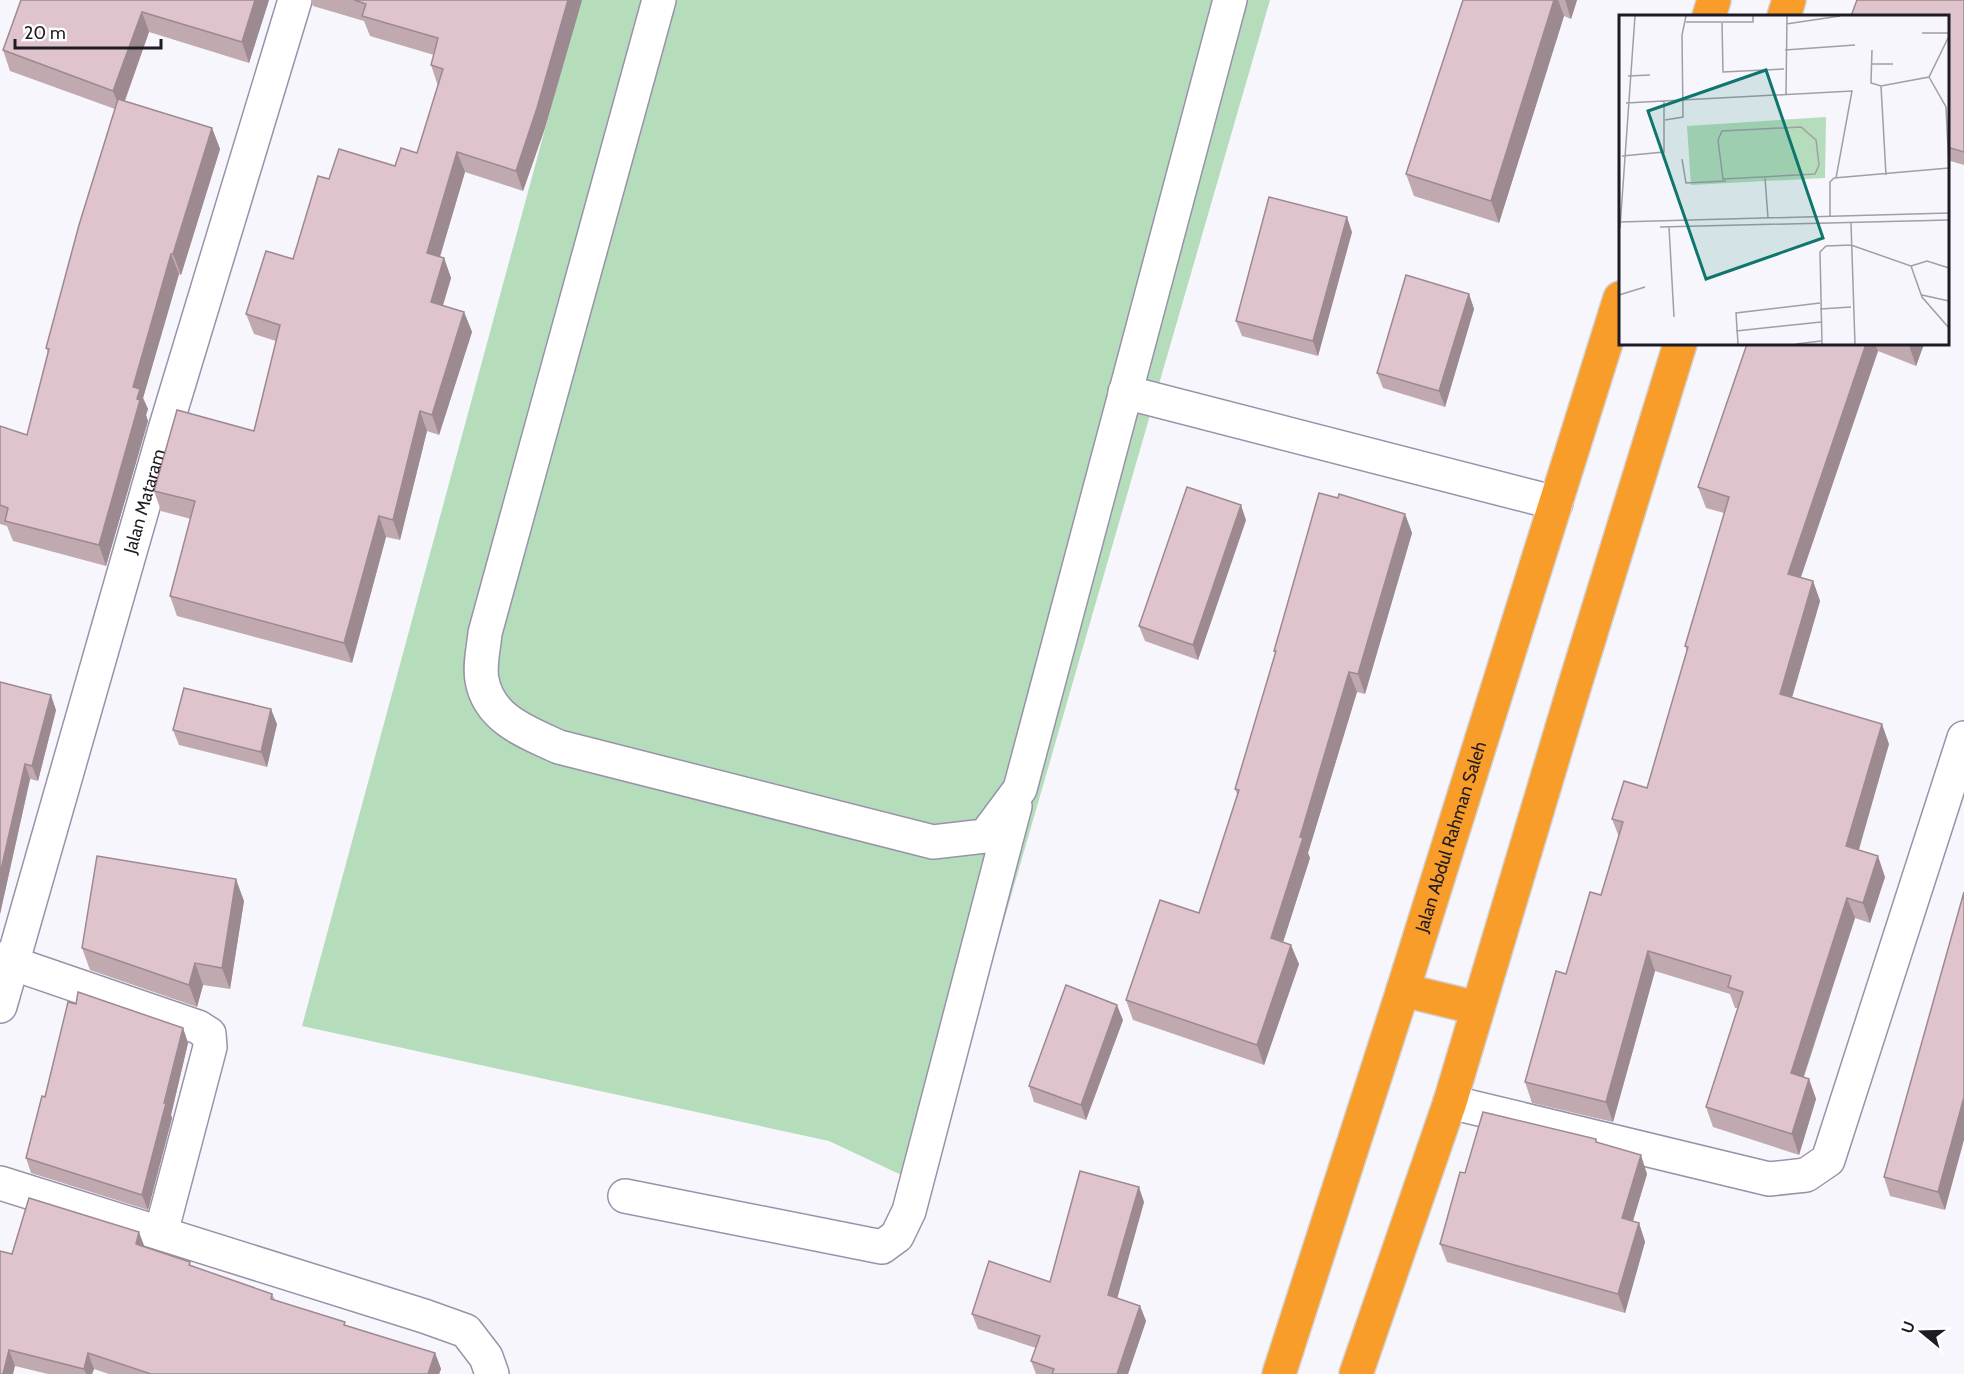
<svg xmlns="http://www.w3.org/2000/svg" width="1964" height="1374" viewBox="0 0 1964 1374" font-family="Cabin,sans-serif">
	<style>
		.green { fill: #b5ddbb }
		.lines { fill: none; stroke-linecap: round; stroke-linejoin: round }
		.minor-casing { stroke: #9893aa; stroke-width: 36 }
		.highway-casing { stroke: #d2d1d3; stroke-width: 36 }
		.minor { stroke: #fff; stroke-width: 33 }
		.highway { stroke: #f89c2a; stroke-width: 33 }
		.wall { fill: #c1a9b0 }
		.shaded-wall { fill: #9d8990 }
		.building { fill: #e0c4cd; stroke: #9d8990; stroke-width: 1.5 }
		.labels { text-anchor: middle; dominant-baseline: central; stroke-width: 4.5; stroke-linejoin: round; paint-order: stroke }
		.street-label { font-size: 18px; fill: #1d1b24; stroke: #fff }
		.inset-road { fill: none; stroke: #a09ea6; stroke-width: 1.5 }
		.view { fill: #0f766e; fill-opacity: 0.15; stroke: #0f766e; stroke-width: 3 }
		.inset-edge { fill: none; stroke: #1d1b24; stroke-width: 3 }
	</style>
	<rect width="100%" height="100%" fill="#f7f6fc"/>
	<path class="green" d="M580,0h690l-343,1187 -98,-46 -527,-115z"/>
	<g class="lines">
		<defs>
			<g id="minor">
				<path d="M659,0l-174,633c-1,14 -6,32 -3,47 7,39 44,52 77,67l374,95 52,-6 35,-47 210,-789"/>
				<path d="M1125,392l431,111"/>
				<path d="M0,959l198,68 11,7 1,13 -49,186"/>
				<path id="s1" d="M0,1006l166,-580 129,-426"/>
				<path d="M1450,1102l319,77 37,-4 22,-15 136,-422"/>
				<path d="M0,1183l424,133 42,15 20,26 6,17"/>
				<path d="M625,1196l257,51 15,-11 12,-25 106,-405"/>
			</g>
			<g id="highway">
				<path d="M1709,16l5,-16"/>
				<path d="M1784,16l5,-16"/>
				<path d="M1403,990l74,18"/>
				<path id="s2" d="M1279,1374l124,-384 217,-692"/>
				<path d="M1356,1374l94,-272 123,-411 107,-347"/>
			</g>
		</defs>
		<use href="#minor" class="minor-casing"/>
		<use href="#highway" class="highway-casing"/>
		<use href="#minor" class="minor"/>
		<use href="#highway" class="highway"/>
	</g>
	<g class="wall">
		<path d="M21,0h248l-20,63 -100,-31 -24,69 87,27 8,21 -39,126 -2,-1 -36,124 5,11 -2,6 2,6 -42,145 -93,-25 -6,-15 -7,-2v-98l27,9 21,-82 -2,-5 69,-239 -105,-38 -7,-21z"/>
		<path d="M311,0h271l-37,128 -22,63 -58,-19 -25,85 4,1 7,20 -8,27 21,7 8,20 -33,103 -12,-4 -27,109 -14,-3 -34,126 -175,-47 -7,-20 21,-77 -30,-8 -7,-20 100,-60 22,-90 -22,-7 -8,-20 47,-55 36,-80 66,-13 22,-13 21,-67 -7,-21 3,-10 -64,-19 -6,-15 -51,-15z"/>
		<path d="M1463,0h114l-6,19 -7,-3 -65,207 -85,-27 -8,-22z"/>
		<path d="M1964,0v165l-17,-5v-144z"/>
		<path d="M1352,232l-34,124 -76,-20 -6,-15z"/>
		<path d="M1469,294l5,15 -29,98 -62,-19 -6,-15z"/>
		<path d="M1747,344h177l-8,22 -38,-15 -77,226 12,4 7,20 -28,97 97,46 -31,106 27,27 -15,46 -15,-5 -51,159 5,2 7,20 -17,56 -86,-28 -7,-20 32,-99h-3l-5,-14 -75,-23 -42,151 -81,-19 -7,-21 41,-108 35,-79 18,-58 -7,-18 35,-31 40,-137 -2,-5 39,-133 -18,-5 -8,-21z"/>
		<path d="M1338,498l67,16 7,19 -47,161 -8,-2 -49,161 2,5 -27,84 16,22 -35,101 -131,-45 -7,-20 73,-87 39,-117 -3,-7 41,-135 -2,-3z"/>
		<path d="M1246,520l-48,140 -53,-19 -6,-15z"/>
		<path d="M0,682l56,28 -18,71 -8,-2 -30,135z"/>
		<path d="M277,724l-10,43 -88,-22 -6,-15z"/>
		<path d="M1964,892l-19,318 -55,-14 -6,-19z"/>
		<path d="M244,901l-14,88 -27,-4 -6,22 -107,-37 -8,-22z"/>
		<path d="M1123,1020l-37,100 -52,-18 -5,-16z"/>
		<path d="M183,1028l5,15 -17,72 1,3 -24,92 -117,-37 -5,-15 19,-61z"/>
		<path d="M1596,1139l1,3 50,32 -14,47 6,2 6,19 -20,71 -178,-51 -7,-18 25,-71z"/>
		<path d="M1144,1202l-27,96 23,8 6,15 -18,53h-92l-5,-13 5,-13 -58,-19 -6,-15 78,-32z"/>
		<path d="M144,1246l46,16 1,4 81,28 3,6 71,25 89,28 6,16 -2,5h-330l-15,-5 -2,5h-44l-33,-8 -15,8 12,-120z"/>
	</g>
	<g class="shaded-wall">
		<path d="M255,0h14l-20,63 -7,-21z"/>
		<path d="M568,0h14l-37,128 -22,63 -7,-20z"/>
		<path d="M1554,0h4l6,16 -65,207 -8,-22z"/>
		<path d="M1565,0h12l-6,19z"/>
		<path d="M142,12l7,20 -28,79 -8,-20z"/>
		<path d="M212,128l8,21 -39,126 -8,-21z"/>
		<path d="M457,152l8,20 -30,101 -8,-20z"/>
		<path d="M1347,217l5,15 -34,124 -5,-15z"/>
		<path d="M171,254l8,20 -36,124 5,11 -2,6 2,6 -42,145 -7,-21 34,-158z"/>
		<path d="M444,258l7,20 -13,44 -7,-20z"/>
		<path d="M1469,294l5,15 -29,98 -6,-16z"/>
		<path d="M464,312l8,20 -33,103 -7,-20z"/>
		<path d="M1866,344h9l3,7 -83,243 -7,-20z"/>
		<path d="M1910,344h14l-8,22 -7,-21z"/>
		<path d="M420,411l7,20 -27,109 -7,-20z"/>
		<path d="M1241,505l5,15 -48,140 -5,-15z"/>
		<path d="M1405,514l7,19 -47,161 -7,-20z"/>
		<path d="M379,516l7,21 -34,126 -8,-20z"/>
		<path d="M1813,581l7,20 -33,113 -7,-20z"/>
		<path d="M1349,672l8,20 -49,161 2,5 -32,100 -7,-20 29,-101z"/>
		<path d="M51,695l5,15 -18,71 -6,-15z"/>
		<path d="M271,709l6,15 -10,43 -6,-15z"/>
		<path d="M1882,724l7,20 -35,123 -8,-21z"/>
		<path d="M25,764l5,15 -30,135v-40z"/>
		<path d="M1878,856l7,21 -15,46 -7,-20z"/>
		<path d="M236,879l8,22 -14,88 -8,-21z"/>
		<path d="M1847,898l8,20 -57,175 -7,-20z"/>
		<path d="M1291,945l8,19 -35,101 -7,-20z"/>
		<path d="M1648,951l7,20 -42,151 -7,-20z"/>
		<path d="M195,963l8,22 -6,22 -8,-22z"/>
		<path d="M1117,1005l6,15 -37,100 -5,-15z"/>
		<path d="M183,1028l5,15 -17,72 1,3 -24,92 -6,-15z"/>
		<path d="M1809,1079l7,20 -17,56 -7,-21z"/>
		<path d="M1964,1097v43l-19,70 -7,-18z"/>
		<path d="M1641,1155l6,19 -19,63 -6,-19z"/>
		<path d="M1139,1187l5,15 -30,108 -6,-15z"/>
		<path d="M1639,1223l6,19 -20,71 -7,-19z"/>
		<path d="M139,1232l6,16 -9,-4z"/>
		<path d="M1140,1306l6,15 -18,53h-11z"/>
		<path d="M9,1350l6,16 -2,8h-10z"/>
		<path d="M88,1353l6,16 -2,5h-6l-2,-5z"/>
		<path d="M435,1353l6,16 -2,5h-11z"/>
	</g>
	<g class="building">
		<path d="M21,0h234l-13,42 -100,-30 -29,79 -110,-41z"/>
		<path d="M354,0h214l-31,108 -21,63 -59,-19 -30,101 17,5 -13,44 33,10 -32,103 -12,-4 -27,109 -14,-4 -35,127 -174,-47 25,-95 -41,-10 23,-81 77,21 26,-106 -34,-11 20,-63 27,8 25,-83 11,3 10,-30 56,17 6,-18 16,5 26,-84 -12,-4 7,-27 -76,-22 4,-12z"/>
		<path d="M1463,0h91l-63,201 -85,-27z"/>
		<path d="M1857,0h107v152l-17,-5v-131h-96z"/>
		<path d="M118,99l94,29 -39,126h-2l-38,133 7,2 -3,10 3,1 -41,145 -94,-24 3,-13 -8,-3v-79l27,9 22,-86 -3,-1 33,-123z"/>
		<path d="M1269,197l78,20 -34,124 -77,-20z"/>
		<path d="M1406,275l63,19 -30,97 -62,-18z"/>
		<path d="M1747,344h119l-78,230 25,7 -33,113 102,30 -36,122 32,10 -15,47 -16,-5 -56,175 18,6 -17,55 -86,-27 37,-115 -15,-5 3,-11 -83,-25 -42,151 -81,-20 31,-111 10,3 24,-82 11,3 22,-73 -11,-3 12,-38 23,7 41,-141 -3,-1 44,-149 -31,-10z"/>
		<path d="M1187,487l54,18 -48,140 -54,-19z"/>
		<path d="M1319,493l19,5 1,-4 66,20 -47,160 -9,-2 -49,165 3,1 -32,100 20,7 -34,100 -131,-45 34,-100 39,13 40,-123 -4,-1 41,-138h-2z"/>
		<path d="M0,682l51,13 -19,71 -7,-2 -25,110z"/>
		<path d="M184,688l87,21 -10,43 -88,-22z"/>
		<path d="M97,856l139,23 -14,89 -27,-5 -6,22 -107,-37z"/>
		<path d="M1964,892v205l-26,95 -54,-15z"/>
		<path d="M1066,985l51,20 -36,100 -52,-19z"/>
		<path d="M78,992l105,36 -19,75h2l-24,92 -116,-37 16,-62 3,1 23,-95 8,2z"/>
		<path d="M1483,1112l113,27v3l45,13 -19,63 17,5 -21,71 -178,-50 20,-72 5,1z"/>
		<path d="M1080,1171l59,16 -31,108 32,11 -23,68h-65l2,-5 -23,-8 9,-25 -68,-22 17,-53 61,21z"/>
		<path d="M29,1198l110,34 -3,12 54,18 -1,3 83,29 -1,5 74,23 -1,3 91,28 -7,21h-277l-63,-21 -4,16 -75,-19 -6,24h-3v-123l12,3z"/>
	</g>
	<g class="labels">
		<g class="street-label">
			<text stroke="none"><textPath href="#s1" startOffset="525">Jalan Mataram</textPath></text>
			<text stroke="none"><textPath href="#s2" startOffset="564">Jalan Abdul Rahman Saleh</textPath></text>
		</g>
	</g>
	<g transform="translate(1619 15)">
		<rect width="330" height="330" fill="#f7f6fc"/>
		<path d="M207,102l-1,61 -134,7 -4,-59z" fill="#b5ddbb"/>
		<path class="inset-road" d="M67,7h67v-6M103,8l1,49 61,-3M167,9l54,-8M303,18h27M166,35l70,-5M253,35l-1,33 10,3 48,-9 20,-41M252,49h22M9,61l22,-1M310,62l17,30 3,61M262,71l5,89M167,80l1,-79M7,88l226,-12 -16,87M46,105l18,-3 -1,-82 4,-19M182,112l15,13 3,25 -4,9 -92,5 -5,-39 4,-9zM3,141l42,-4v-51M63,144l4,24 40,-2M146,163l3,40M211,202v-35l4,-4 115,-10M0,207l330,-9M232,208l4,121M41,212l289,-7M50,212l5,90M1,213l15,-212M292,251l16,-5 22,7M0,280l26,-8M303,280l27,6M201,294l31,-2M117,316l85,-9M119,329l-2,-31 84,-10M177,329l25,-3M203,329l-2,-92 6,-6 25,-1 60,21 11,31 27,31"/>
		<path class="view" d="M147,55l57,168 -117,41 -58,-168z"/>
		<rect width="330" height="330" class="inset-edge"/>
	</g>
	<g transform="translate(1922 1332) rotate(289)" stroke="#ffffff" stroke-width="4.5" paint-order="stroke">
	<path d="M0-4.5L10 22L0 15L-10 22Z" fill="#1d1b24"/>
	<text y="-9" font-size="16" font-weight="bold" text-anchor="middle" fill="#1d1b24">U</text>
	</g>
	<path d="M15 39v9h146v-9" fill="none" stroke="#1d1b24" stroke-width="3"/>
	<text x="24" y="39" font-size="18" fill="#1d1b24" stroke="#ffffff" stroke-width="4.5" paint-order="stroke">20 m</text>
</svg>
